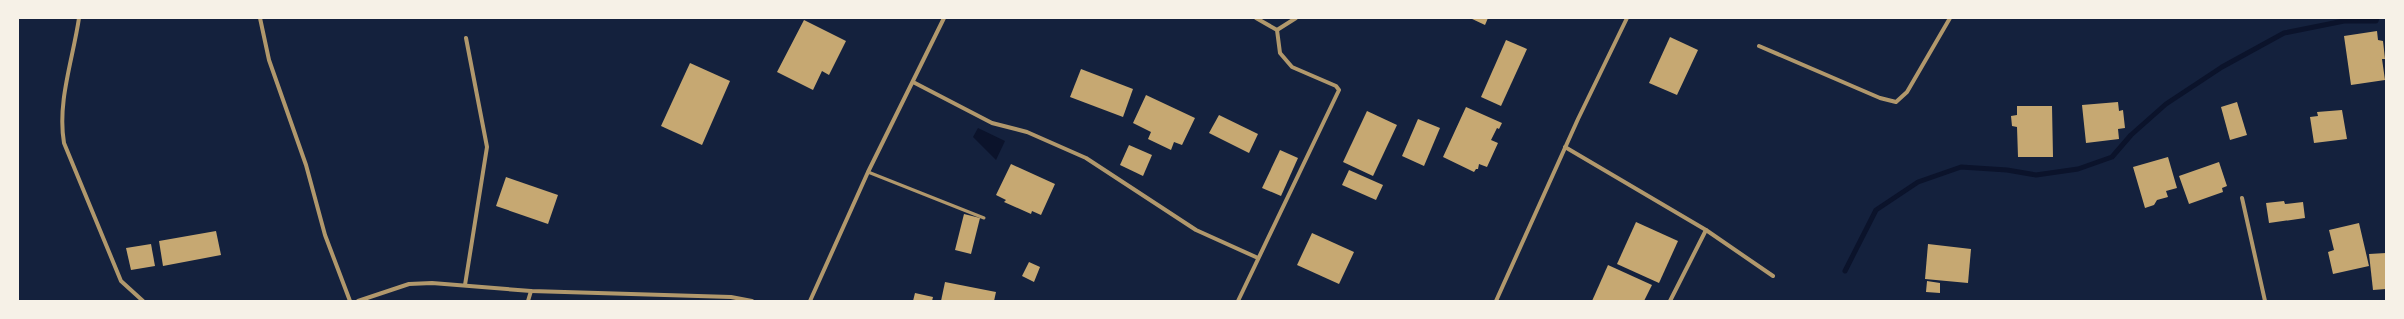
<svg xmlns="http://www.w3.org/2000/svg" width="2404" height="319" viewBox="0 0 2404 319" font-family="Cabin,sans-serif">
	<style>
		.water { fill: #0b132b }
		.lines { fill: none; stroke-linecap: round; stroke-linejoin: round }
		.stream { stroke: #0b132b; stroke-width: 5 }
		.building { fill: #c6a872 }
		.service { stroke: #b1986c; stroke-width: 3 }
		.minor { stroke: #b1986c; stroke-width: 4 }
	</style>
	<rect width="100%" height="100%" fill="#14213d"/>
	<path class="water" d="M978,128l27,13 -9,19 -23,-23z"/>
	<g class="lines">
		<path class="stream" d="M1845,271l31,-61 42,-28 43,-15 46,3 29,5 42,-6 34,-12 19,-22 35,-31 56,-37 62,-34 60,-12h32l1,-3"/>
	</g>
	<g class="building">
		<path d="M1470,18h18l-3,7z"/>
		<path d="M804,20l42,21 -17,34 -7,-4 -9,19 -36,-18z"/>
		<path d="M2377,31l1,9 5,1 2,18h-3l3,21 -34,5 -7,-49z"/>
		<path d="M1670,37l28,13 -21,45 -28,-12z"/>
		<path d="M1506,40l21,9 -26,57 -20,-9z"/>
		<path d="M690,63l40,18 -28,64 -41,-19z"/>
		<path d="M1081,69l52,20 -10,28 -53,-20z"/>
		<path d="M1146,95l49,23 -13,27 -8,-3 -3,8 -23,-11 3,-7 -18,-9z"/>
		<path d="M2118,102l1,9 4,-1 2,18 -7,1 1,10 -33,4 -4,-38z"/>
		<path d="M2237,102l10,33 -17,5 -9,-33z"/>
		<path d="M2017,106h35l1,51h-35l-1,-30 -5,-1 -1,-10 6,-1z"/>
		<path d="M1466,107l36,16 -3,6 -2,-1 -6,12 7,3 -11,24 -8,-3 -1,5h-2l-2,3 -31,-15z"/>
		<path d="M2342,110l5,29 -33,4 -4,-26 8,-1 -1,-4z"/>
		<path d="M1367,111l30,14 -24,51 -30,-14z"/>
		<path d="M1219,115l39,19 -9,19 -40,-20z"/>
		<path d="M1418,119l22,9 -16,38 -22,-10z"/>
		<path d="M1129,145l23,10 -9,21 -23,-11z"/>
		<path d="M1280,150l18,8 -17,38 -19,-8z"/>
		<path d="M2168,157l9,31 -11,3 2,6 -11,3 -3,5 -9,3 -12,-41z"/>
		<path d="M2219,162l8,24 -5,2 1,4 -34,12 -10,-28z"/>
		<path d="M1011,164l44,20 -14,31 -9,-4 -1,3 -27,-12 2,-2 -10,-5z"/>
		<path d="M1349,170l34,15 -7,15 -34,-15z"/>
		<path d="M506,177l52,18 -10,29 -52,-18z"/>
		<path d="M2284,201l1,3 18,-2 2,16 -36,5 -3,-20z"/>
		<path d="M964,214l16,4 -9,36 -16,-4z"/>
		<path d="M1636,222l42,19 -19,42 -42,-19z"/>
		<path d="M2359,223l10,43 -36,8 -5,-22 6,-2 -5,-20z"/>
		<path d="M216,231l5,24 -58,11 -4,-25z"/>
		<path d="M1312,233l42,19 -15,32 -42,-19z"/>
		<path d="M151,244l4,22 -24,4 -5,-22z"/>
		<path d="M1928,244l43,5 -3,34 -43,-4z"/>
		<path d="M2386,253v36l-13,1 -4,-36z"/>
		<path d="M1029,262l11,5 -6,15 -12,-6z"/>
		<path d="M1608,265l44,20 -8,16h-52z"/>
		<path d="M1927,281l13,2v10l-14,-1z"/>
		<path d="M945,282l51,10 -2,9h-53z"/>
		<path d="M915,293l18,4 -1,4h-19z"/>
	</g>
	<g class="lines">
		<path class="service" d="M868,172l116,46"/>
		<g class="minor">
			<path d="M79,18c-6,41 -22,84 -15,125l57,138 22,20"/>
			<path d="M260,18l9,42 37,105 19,70 25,66"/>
			<path d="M1277,30l19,-12"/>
			<path d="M1759,46l121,52 16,4 11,-10 43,-74"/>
			<path d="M913,82l79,41 35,9 59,26 110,72 62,28"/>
			<path d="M1565,147l141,83 67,46"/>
			<path d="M2242,198l23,103"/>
			<path d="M465,285l22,-138 -21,-109"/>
			<path d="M358,301l51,-17 23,-1 99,8 200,6 21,4"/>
			<path d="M528,301l3,-10"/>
			<path d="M810,301l58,-129 76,-154"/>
			<path d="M1238,301l101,-211 -3,-4 -44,-19 -12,-14 -3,-23 -21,-12"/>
			<path d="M1496,301l82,-182 49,-101"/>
			<path d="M1670,301l36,-71"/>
		</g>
	</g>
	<rect width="2404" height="319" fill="none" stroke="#f6f1e7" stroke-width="38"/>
</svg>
